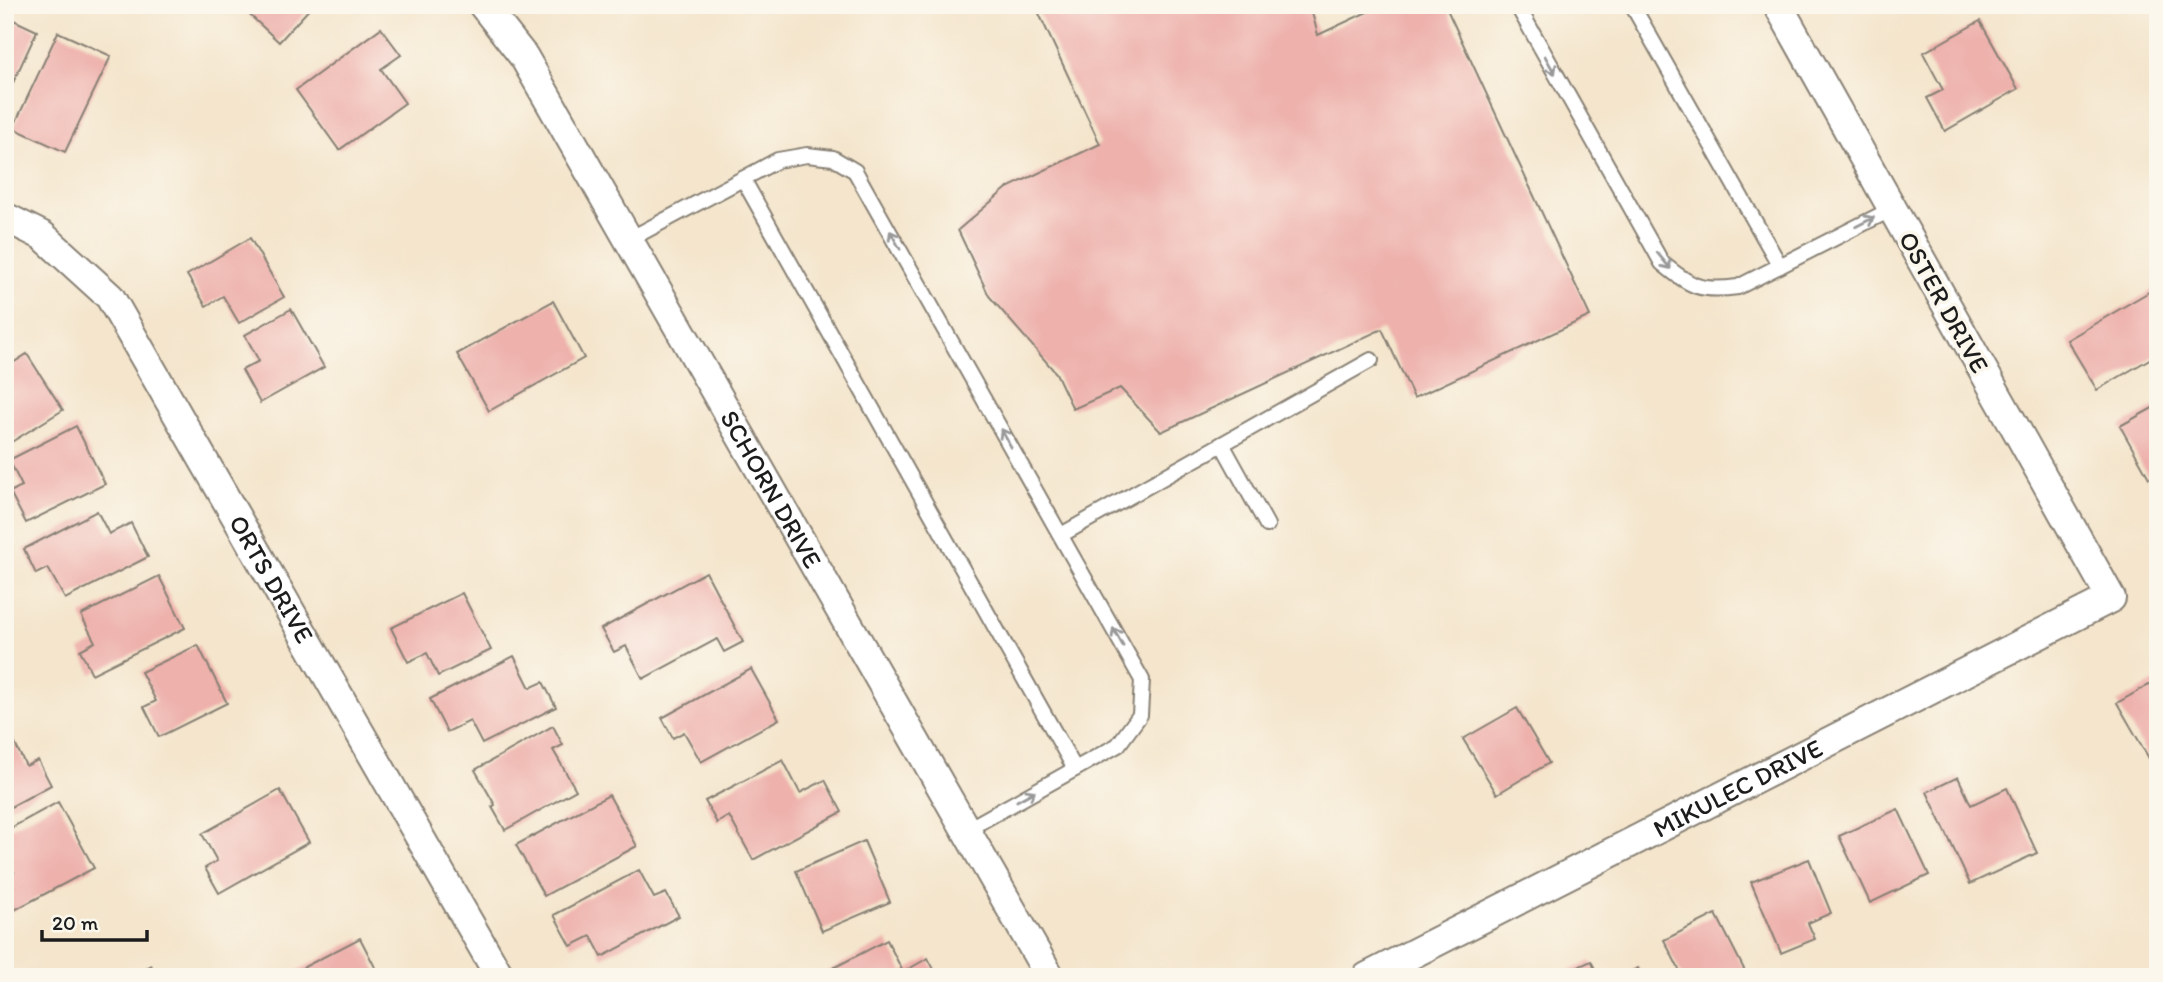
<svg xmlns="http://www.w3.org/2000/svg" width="2163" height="982" viewBox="0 0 2163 982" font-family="Itim,sans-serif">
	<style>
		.building { fill: #eeb1ac }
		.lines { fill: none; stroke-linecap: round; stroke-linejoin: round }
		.service-casing { stroke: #888074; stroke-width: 18 }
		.minor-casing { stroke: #888074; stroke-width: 32 }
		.service { stroke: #fff; stroke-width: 14 }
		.minor { stroke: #fff; stroke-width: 28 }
		.oneway { stroke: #999 }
		.labels { text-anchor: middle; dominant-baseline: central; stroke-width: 7; stroke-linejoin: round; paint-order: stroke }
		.street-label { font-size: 26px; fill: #1c1c1c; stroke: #fbf7ec }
	</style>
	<rect width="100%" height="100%" fill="#fbf7ec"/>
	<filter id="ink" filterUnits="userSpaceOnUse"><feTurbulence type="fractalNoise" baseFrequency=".0143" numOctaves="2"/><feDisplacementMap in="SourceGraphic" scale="14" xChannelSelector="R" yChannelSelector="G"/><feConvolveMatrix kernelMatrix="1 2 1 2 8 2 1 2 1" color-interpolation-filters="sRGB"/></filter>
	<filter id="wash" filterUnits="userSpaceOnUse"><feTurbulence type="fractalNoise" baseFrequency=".00686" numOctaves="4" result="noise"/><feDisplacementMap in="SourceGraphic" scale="28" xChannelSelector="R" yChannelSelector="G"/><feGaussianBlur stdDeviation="1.57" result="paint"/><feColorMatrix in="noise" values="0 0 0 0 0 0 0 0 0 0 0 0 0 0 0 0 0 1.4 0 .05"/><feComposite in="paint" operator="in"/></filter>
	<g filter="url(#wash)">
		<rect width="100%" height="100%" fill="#f4e5cc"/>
		<g id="blocks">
			<g class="building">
				<path d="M239,5h74l-34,37z"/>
				<path d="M1035,5h275l8,30 64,-30h63l145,311 -176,82 -32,-69 -221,103 -41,-44 -47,21 -17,-36 -67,-77 -31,-66 49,-42 93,-44z"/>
				<path d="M5,16l32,15 -32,69z"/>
				<path d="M1980,21l38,68 -73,42 -18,-33 16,-8 -20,-37z"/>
				<path d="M381,28l20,27 -20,14 24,34 -66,47 -43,-60z"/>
				<path d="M58,32l53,24 -46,96 -52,-24z"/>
				<path d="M250,238l34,59 -45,26 -16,-27 -17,10 -19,-31z"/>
				<path d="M2154,289l4,7v21l-2,1 2,36 -61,36 -30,-50z"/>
				<path d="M553,301l31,57 -95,53 -32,-57z"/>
				<path d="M291,309l33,58 -64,36 -18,-33 17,-9 -14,-26z"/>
				<path d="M27,354l36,56 -58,36v-78z"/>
				<path d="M2158,405v68l-9,5 -29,-52z"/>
				<path d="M76,426l29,58 -79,39 -16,-31 12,-6 -13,-26z"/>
				<path d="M97,511l12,23 22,-11 17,34 -83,42 -17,-31 -12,6 -12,-25z"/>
				<path d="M706,572l37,70 -19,10 -7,-13 -74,40 -17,-33 -12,6 -13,-23z"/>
				<path d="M159,576l26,52 -93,46 -12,-24 15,-8 -14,-27z"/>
				<path d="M462,593l29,57 -53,26 -11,-23 -19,9 -17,-34z"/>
				<path d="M198,645l29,58 -68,34 -15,-30 12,-6 -15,-29z"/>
				<path d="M514,656l16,32 13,-6 13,25 -74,37 -12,-23 -23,11 -17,-33z"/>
				<path d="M751,669l28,50 -78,43 -17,-30 -11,6 -11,-20z"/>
				<path d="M2158,680v94l-41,-71z"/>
				<path d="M1517,708l32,55 -52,31 -34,-55z"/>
				<path d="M553,726l10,19 -10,5 23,40 -71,40 -13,-23 3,-2 -20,-35z"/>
				<path d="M10,734l16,32 12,-6 13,25 -46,25v-73z"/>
				<path d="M783,760l17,33 25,-13 17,32 -89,48 -24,-44 -12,7 -12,-22z"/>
				<path d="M1958,777l13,28 36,-17 30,65 -67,31 -43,-92z"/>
				<path d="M280,790l29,52 -90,51 -14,-25 12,-7 -15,-27z"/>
				<path d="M609,795l28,51 -93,50 -28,-51z"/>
				<path d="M58,802l36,66 -89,47v-38l9,-5 -9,-16v-25z"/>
				<path d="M1898,809l31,66 -59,28 -31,-67z"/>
				<path d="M864,841l26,61 -68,29 -26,-60z"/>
				<path d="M1809,859l22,54 -23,10 7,16 -34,14 -30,-71z"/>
				<path d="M639,870l15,28 12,-5 13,23 -77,41 -11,-21 -20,10 -17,-31z"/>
				<path d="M1716,914l32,63h-65l-19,-37z"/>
				<path d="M360,938l20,39h-95z"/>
				<path d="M887,940l16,32 25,-14 10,19h-122z"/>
				<path d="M1591,961l8,16h-43z"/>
				<path d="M151,965l6,12h-29z"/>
				<path d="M1638,968l4,9h-23z"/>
			</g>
		</g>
	</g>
	<g filter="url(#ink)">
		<use href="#blocks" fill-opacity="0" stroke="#888074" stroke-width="2"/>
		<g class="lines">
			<defs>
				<g id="service">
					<path d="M1517,5l145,258c29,24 38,29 76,24l154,-78"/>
					<path d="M1632,5l148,261"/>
					<path d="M743,179l332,590"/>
					<path d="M628,240l150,-80 29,-5 26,3 22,13 287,509 -2,35 -22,30 -152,85"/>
					<path d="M1222,444l45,81"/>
					<path d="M1061,535l310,-175"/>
				</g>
				<g id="minor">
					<path id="s1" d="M483,5l41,52 526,920"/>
					<path id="s2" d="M5,217l38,19 67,61 390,680"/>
					<path id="s3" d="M1367,977l744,-379 -333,-593"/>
				</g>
			</defs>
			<use href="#service" class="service-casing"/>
			<use href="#minor" class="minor-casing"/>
			<use href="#service" class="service"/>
			<use href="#minor" class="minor"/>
		</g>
		<defs><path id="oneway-shaft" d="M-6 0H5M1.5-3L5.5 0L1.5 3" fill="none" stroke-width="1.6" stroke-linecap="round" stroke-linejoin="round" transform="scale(1.75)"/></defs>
		<g class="oneway">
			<use href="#oneway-shaft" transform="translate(1550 65) rotate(61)"/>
			<use href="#oneway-shaft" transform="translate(1865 222) rotate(-27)"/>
			<use href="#oneway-shaft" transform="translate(895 240) rotate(-119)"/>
			<use href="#oneway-shaft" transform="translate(1664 261) rotate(50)"/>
			<use href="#oneway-shaft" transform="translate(1006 438) rotate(-119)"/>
			<use href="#oneway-shaft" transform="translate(1118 637) rotate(-119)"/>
			<use href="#oneway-shaft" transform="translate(1026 796) rotate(-29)"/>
		</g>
	</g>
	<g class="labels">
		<g class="street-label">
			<text transform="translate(1944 302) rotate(61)">OSTER DRIVE</text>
			<text stroke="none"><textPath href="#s1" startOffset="564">SCHORN DRIVE</textPath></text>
			<text stroke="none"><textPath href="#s2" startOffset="458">ORTS DRIVE</textPath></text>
			<text stroke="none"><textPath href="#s3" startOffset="416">MIKULEC DRIVE</textPath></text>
		</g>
	</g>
	<rect width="2163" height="982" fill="none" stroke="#fbf7ec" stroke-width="28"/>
	<path d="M42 930v10h105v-10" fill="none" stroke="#1c1c1c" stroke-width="3.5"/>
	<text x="52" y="930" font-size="21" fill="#1c1c1c" stroke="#fbf7ec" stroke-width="5" paint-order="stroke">20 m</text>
</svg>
